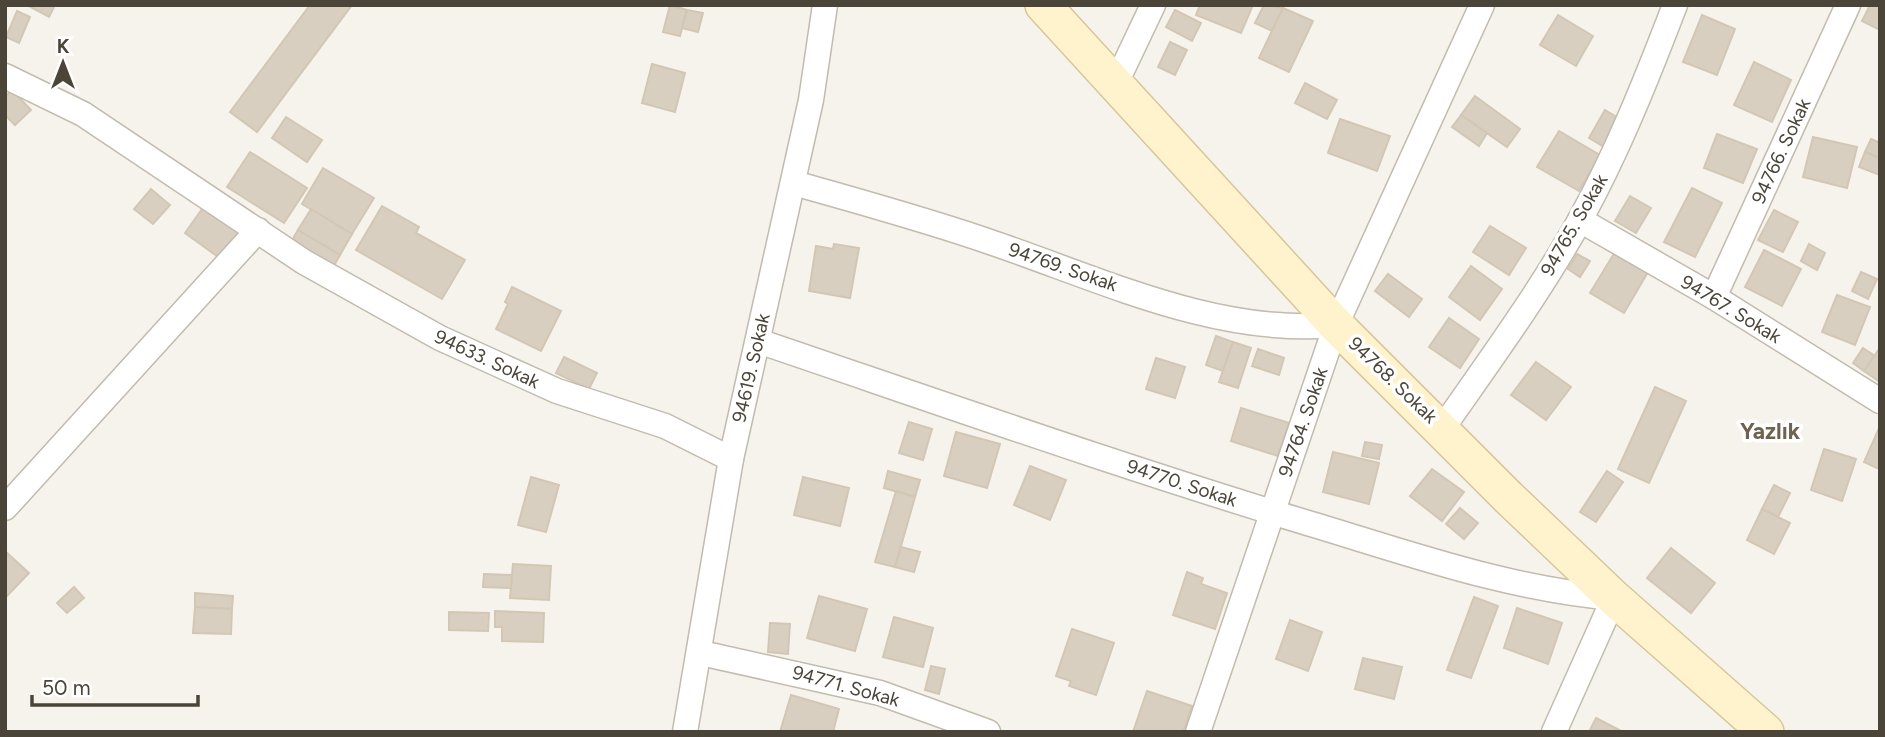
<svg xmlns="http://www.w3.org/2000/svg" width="1885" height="737" viewBox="0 0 1885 737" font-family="Figtree,sans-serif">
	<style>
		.building { fill: #d8cfc1; stroke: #d3c7b4; stroke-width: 2 }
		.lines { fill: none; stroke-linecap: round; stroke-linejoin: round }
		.street-casing { stroke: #c2bbae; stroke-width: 27 }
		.secondary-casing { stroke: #d6c79b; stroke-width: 38 }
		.street { stroke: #fff; stroke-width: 24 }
		.secondary { stroke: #fff3cd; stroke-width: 35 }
		.labels { text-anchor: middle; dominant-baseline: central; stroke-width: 7; stroke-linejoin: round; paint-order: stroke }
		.street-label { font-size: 19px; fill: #4b4439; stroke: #fff }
		.quarter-label { font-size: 23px; font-weight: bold; fill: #6e6250; stroke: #fff }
	</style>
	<rect width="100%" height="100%" fill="#f6f3ec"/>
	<g class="building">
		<path d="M27,5h28l-6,12z"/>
		<path d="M310,5h42l-95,127 -27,-20z"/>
		<path d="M670,5l17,5 -7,26 -17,-4z"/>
		<path d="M1200,5h53l-12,28 -45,-18z"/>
		<path d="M1264,5l19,3 -11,23 -17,-8z"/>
		<path d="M1870,5h10v25l-18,-9z"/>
		<path d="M1283,8l30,13 -24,51 -30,-14z"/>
		<path d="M687,10l16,3 -5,19 -16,-4z"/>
		<path d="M1175,10l26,13 -9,18 -26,-14z"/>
		<path d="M17,11l13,6 -11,26 -13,-6z"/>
		<path d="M1558,15l35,21 -17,30 -36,-21z"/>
		<path d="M1702,15l33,14 -18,46 -34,-13z"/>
		<path d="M1170,42l17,8 -12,25 -17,-8z"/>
		<path d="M1754,62l37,18 -19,42 -38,-17z"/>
		<path d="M652,64l33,9 -10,39 -33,-9z"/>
		<path d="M1305,83l32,17 -10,19 -32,-16z"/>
		<path d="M12,90l19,20 -16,15 -10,-10v-18z"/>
		<path d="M1475,96l45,33 -13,18 -46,-32z"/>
		<path d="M1605,110l17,10 -16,28 -17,-10z"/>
		<path d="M1461,115l26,18 -8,13 -27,-19z"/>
		<path d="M286,117l36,23 -15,22 -35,-24z"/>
		<path d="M1340,119l50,17 -13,35 -49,-18z"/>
		<path d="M1559,131l41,24 -21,36 -42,-24z"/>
		<path d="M1717,134l40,15 -14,34 -39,-15z"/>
		<path d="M1813,137l44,10 -10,41 -44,-11z"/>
		<path d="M1871,139l9,4v15l-15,-6z"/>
		<path d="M250,152l57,36 -23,35 -57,-36z"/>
		<path d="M1865,152l15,6v17l-21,-8z"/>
		<path d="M323,168l51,30 -22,36 -50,-30z"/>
		<path d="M1692,188l30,15 -27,54 -31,-15z"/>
		<path d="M151,189l19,16 -17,19 -19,-15z"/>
		<path d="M1630,196l21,12 -15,25 -21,-12z"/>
		<path d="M205,205l36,26 -20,28 -36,-26z"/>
		<path d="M382,206l37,21 -3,6 49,27 -23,39 -86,-49z"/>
		<path d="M311,209l41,25 -12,21 -42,-25z"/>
		<path d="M1774,210l24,12 -15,30 -25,-12z"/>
		<path d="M1490,226l36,22 -17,27 -36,-23z"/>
		<path d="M298,230l42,25 -8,14 -42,-25z"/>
		<path d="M834,244l25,4 -9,50 -41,-7 7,-45 17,3z"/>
		<path d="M1809,244l16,9 -8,17 -16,-9z"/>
		<path d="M1764,250l37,19 -19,37 -37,-19z"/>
		<path d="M1615,252l33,20 -24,41 -34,-20z"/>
		<path d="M1577,254l13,7 -10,16 -12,-8z"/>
		<path d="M1471,266l31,23 -22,31 -31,-23z"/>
		<path d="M1861,272l16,7 -9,20 -16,-8z"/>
		<path d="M1388,274l34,25 -13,18 -34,-26z"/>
		<path d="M512,287l49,24 -20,40 -45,-22 12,-25 -3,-2z"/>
		<path d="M1837,295l33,12 -15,38 -33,-13z"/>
		<path d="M1449,318l30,21 -19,29 -31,-21z"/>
		<path d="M1216,336l17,6 -10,29 -17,-6z"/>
		<path d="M1233,342l18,6 -13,40 -19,-6z"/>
		<path d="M1863,348l12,8 -11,15 -11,-8z"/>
		<path d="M1258,349l26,9 -5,17 -27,-9z"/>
		<path d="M1879,349l1,1v32l-16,-11z"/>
		<path d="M564,357l33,16 -8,16 -33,-16z"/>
		<path d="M1156,358l29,9 -10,31 -29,-9z"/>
		<path d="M1536,362l35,25 -25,33 -35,-25z"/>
		<path d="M1655,387l31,14 -37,82 -31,-14z"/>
		<path d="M1241,408l48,15 -11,33 -47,-15z"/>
		<path d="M909,422l23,7 -9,31 -24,-7z"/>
		<path d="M1880,426v41l-1,2 -15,-7z"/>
		<path d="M956,432l44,12 -13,44 -43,-12z"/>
		<path d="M1365,442l17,3 -3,14 -17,-3z"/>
		<path d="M1824,449l32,10 -14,42 -31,-11z"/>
		<path d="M1333,452l46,11 -10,41 -46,-12z"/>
		<path d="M1030,466l36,14 -16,40 -36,-15z"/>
		<path d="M1432,469l32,23 -22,29 -32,-25z"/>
		<path d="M888,471l32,9 -5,17 -31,-9z"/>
		<path d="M1607,471l16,11 -27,40 -16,-10z"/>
		<path d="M531,477l28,8 -13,47 -28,-7z"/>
		<path d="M803,477l46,11 -9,38 -46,-11z"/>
		<path d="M1774,485l16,8 -12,24 -16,-8z"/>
		<path d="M896,491l19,6 -20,70 -20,-5z"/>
		<path d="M1460,508l18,15 -14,16 -18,-15z"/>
		<path d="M1762,509l28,14 -16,31 -27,-14z"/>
		<path d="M901,547l19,5 -6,20 -19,-5z"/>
		<path d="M1671,548l44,35 -24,30 -44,-35z"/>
		<path d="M5,551l24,22 -24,25z"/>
		<path d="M513,564l38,2 -2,34 -39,-2z"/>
		<path d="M1187,572l16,6 -2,6 26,9 -12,36 -42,-14z"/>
		<path d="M484,574l28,1 -1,13 -28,-1z"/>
		<path d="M74,587l10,11 -17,15 -10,-10z"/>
		<path d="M195,593l38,3 -1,13 -37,-2z"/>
		<path d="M819,596l48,13 -12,42 -48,-13z"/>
		<path d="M1474,597l24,9 -27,72 -24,-8z"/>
		<path d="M195,607l37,2 -1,25 -38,-1z"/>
		<path d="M1517,608l45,15 -14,41 -44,-16z"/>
		<path d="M495,611l49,2 -1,29 -41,-1v-14h-7z"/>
		<path d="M449,612l40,1 -1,18 -39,-1z"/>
		<path d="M894,617l39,11 -10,39 -40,-10z"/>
		<path d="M1290,620l32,12 -14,39 -32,-12z"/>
		<path d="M770,623l20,1 -2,30 -20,-2z"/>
		<path d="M1072,629l42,14 -18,52 -27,-9 2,-5 -15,-5z"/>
		<path d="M1363,658l39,9 -8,32 -39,-10z"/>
		<path d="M931,666l14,3 -6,25 -14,-4z"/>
		<path d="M1147,691l45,15 -9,26h-50z"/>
		<path d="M791,695l48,14 -6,23h-53z"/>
		<path d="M1596,718l27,14h-34z"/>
	</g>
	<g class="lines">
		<defs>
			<g id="street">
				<path d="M5,76l78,38 221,148 136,76 117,53 108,35 66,33"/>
				<path d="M1115,85l38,-80"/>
				<path d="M794,183c66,19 133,37 199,60 109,37 225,93 343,82"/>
				<path d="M1580,220l134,77 166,104"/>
				<path d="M1714,297l134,-292"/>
				<path d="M758,341c183,62 367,127 553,183 100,30 198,65 303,74l-60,134"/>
				<path d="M1442,429c48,-69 98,-137 138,-209 38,-69 67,-142 95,-215"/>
				<path d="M5,508l253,-278"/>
				<path d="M701,653l179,40 108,39"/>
				<path d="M685,732l46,-273 80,-359 14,-95"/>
				<path d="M1198,732l138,-407 146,-320"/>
			</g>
			<path id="secondary" d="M1043,5l293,320 173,173 105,100 152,134"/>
		</defs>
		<use href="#street" class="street-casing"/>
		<use href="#secondary" class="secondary-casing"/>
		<use href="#street" class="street"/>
		<use href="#secondary" class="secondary"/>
	</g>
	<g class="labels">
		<g class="street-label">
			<text transform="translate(1781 151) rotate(-65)">94766. Sokak</text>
			<text transform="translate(1574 225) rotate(-60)">94765. Sokak</text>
			<text transform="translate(1063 267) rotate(19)">94769. Sokak</text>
			<text transform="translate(1731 309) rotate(31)">94767. Sokak</text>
			<text transform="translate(487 359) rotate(25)">94633. Sokak</text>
			<text transform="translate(751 368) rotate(-77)">94619. Sokak</text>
			<text transform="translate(1393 380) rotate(44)">94768. Sokak</text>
			<text transform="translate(1303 422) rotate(-71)">94764. Sokak</text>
			<text transform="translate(1182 483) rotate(18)">94770. Sokak</text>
			<text transform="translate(846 686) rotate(15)">94771. Sokak</text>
		</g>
		<g class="quarter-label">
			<text x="1770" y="431">Yazlık</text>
		</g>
	</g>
	<rect width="1885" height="737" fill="none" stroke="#4b4439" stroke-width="14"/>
	<g transform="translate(63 63)" stroke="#ffffff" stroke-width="5" paint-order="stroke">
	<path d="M0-5L12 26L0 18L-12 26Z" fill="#4b4439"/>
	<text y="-10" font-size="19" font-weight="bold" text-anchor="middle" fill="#4b4439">K</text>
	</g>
	<path d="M32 695v10h166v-10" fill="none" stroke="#4b4439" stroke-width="3.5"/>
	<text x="42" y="695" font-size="21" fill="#4b4439" stroke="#ffffff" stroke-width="5" paint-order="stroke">50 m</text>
</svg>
